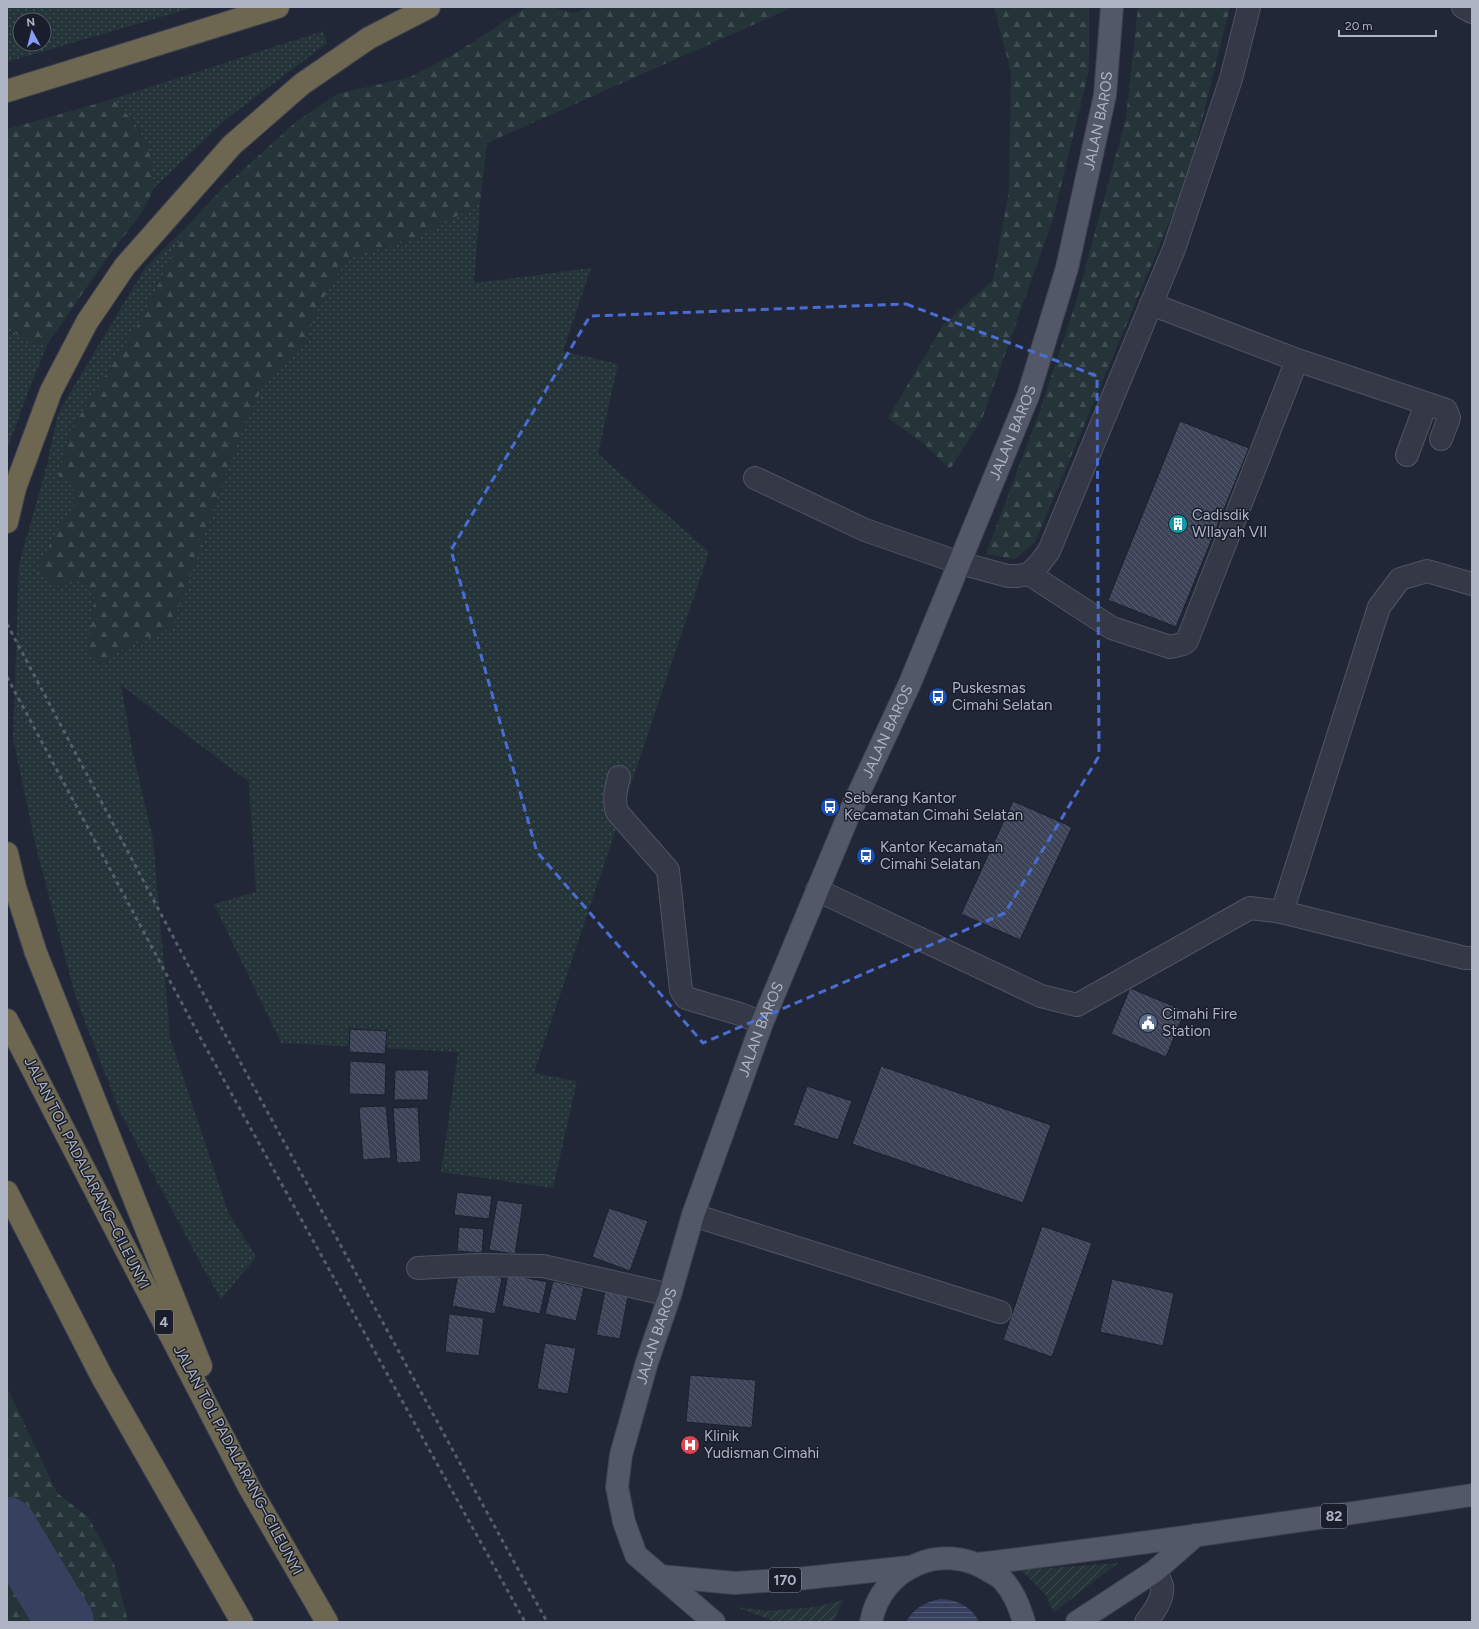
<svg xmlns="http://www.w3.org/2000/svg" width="1479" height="1629" viewBox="0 0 1479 1629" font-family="Figtree,sans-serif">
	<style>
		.grass { fill: url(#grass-dots); fill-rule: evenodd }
		.forest { fill: url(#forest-firs) }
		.garden { fill: url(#garden-furrows) }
		.water { fill: url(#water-rules) }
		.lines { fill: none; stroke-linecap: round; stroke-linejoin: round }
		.river { stroke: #37415f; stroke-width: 58 }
		.building { fill: url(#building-back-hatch); stroke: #1c202e }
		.minor-casing { stroke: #4f5462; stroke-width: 24 }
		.major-casing { stroke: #3e4251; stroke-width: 24 }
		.highway-casing { stroke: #3c414f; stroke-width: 24 }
		.minor { stroke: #353947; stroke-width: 22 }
		.major { stroke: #525867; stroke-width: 22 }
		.highway { stroke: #6d6752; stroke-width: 22 }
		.rail { stroke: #575c6e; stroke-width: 3; stroke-dasharray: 4 4; stroke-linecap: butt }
		.marked { fill: none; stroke: #496dd2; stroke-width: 3; stroke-dasharray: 8 5; stroke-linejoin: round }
		.labels { text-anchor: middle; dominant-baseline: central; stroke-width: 3; stroke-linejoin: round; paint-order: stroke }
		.shield { fill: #1a1e2c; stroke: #828796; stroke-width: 1 }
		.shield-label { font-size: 14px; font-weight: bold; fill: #afb4c4 }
		.street-label { font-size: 15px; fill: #afb4c4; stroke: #1a1e2c }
		.poi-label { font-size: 15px; fill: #afb4c4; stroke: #1a1e2c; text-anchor: start }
	</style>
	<defs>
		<pattern id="grass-dots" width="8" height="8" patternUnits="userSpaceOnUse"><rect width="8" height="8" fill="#243439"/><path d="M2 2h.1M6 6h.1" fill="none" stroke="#414f54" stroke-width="1.8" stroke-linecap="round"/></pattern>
		<pattern id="forest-firs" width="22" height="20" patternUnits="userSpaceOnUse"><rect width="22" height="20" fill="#243439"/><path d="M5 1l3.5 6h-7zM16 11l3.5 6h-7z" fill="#414f54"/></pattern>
		<pattern id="garden-furrows" width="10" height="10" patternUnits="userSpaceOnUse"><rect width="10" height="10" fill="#243439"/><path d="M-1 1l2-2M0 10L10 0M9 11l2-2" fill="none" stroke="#414f54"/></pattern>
		<pattern id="water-rules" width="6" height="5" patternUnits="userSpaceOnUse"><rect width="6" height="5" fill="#37415f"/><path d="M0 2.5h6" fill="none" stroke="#515a74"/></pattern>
		<pattern id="building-back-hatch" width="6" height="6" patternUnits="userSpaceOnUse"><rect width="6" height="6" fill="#3d4457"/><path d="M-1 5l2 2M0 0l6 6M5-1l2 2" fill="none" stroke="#565d6e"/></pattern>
	</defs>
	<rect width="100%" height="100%" fill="#212737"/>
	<g class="grass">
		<path d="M7,7h188l-188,55zM20,20h24v24h-24z"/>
		<path d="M323,31l4,12 -102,77 -71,68 -5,-39 -14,-27 -22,-23z"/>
		<path d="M480,204l-6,79 117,-15 -28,83 55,13 -20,90 111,98 -175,521 43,8 -24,107 -112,-16 17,-120 -177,-9 -67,-139 42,-12 -7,-110 -128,-97 12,68 20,86 17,198 58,175 28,45 -35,42 -20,-35 -82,-154 -43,-112 -40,-151 -23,-109 6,-174 28,-99 11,-52 87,-145 43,-43 -49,98 -69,108 -12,48 16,2v25l-22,34 25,40 18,14 -7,59 14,12 17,-14 53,-24 70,-198 23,-46 36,-33 20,-48 26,-44 64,-18z"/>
		<path d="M7,325l19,18h22l-18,44 -23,63z"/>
	</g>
	<g class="forest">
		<path d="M527,7h24l24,6 15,-6h203l-306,136 -7,61 -69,36 -64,18 -26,44 -20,48 -36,33 -23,46 -70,198 -53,24 -17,14 -14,-12 7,-59 -18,-14 -16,8 -25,-17 16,-31 22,-34v-24l-16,-3 12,-48 69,-108 49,-98 35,-37 74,-67 40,-27 73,-17 41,-21z"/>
		<path d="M994,7h95v63l-36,149 -71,200 -32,50 -25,-24 -37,-27 55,-93 50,-45 16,-90 2,-117z"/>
		<path d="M1138,7h92l-43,173 -152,362 -20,17 -29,-5 54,-144 36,-108 50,-184z"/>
		<path d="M113,99l21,23 15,27 5,39 -12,24 -37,49 -57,82h-22l-19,-18v-196z"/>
		<path d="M7,1387l50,106 31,24 26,47 14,58h-121z"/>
	</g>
	<g class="garden">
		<path d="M1118,1563l-64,49 -9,-18 -24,-24z"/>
		<path d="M843,1600l-10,22h-57l-40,-15 32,4 46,-4z"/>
	</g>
	<path class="water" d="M940,1599c17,1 31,7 39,23h-73c7,-13 19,-20 34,-23z"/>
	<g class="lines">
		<path class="river" d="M7,1526l58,96"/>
	</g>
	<g class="building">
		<path d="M1180,421l69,27 -73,179 -68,-27z"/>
		<path d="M1013,801l59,26 -52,113 -59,-26z"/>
		<path d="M1130,988l55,23 -19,46 -55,-23z"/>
		<path d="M350,1029l37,2 -2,23 -36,-2z"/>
		<path d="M350,1061l36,2 -1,32 -36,-1z"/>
		<path d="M881,1066l170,59 -28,78 -171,-59z"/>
		<path d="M395,1070h34l-1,30h-34z"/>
		<path d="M807,1086l45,15 -14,39 -45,-15z"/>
		<path d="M386,1106l5,52 -28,2 -4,-53z"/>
		<path d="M418,1107l3,55 -24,1 -4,-55z"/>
		<path d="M457,1192l35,4 -3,23 -35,-4z"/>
		<path d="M497,1200l26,4 -8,50 -26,-4z"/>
		<path d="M609,1208l39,13 -18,50 -38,-14z"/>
		<path d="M1042,1226l50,17 -40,114 -49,-17z"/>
		<path d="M459,1227l25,2 -2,24 -25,-2z"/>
		<path d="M459,1269l43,9 -7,36 -43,-8z"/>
		<path d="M508,1274l39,8 -7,32 -38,-8z"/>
		<path d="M1112,1279l62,14 -11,53 -63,-14z"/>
		<path d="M553,1281l31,7 -8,33 -31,-7z"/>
		<path d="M605,1291l23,5 -8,43 -24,-4z"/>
		<path d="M449,1314l35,4 -5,38 -34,-4z"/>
		<path d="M545,1343l31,5 -8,46 -31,-5z"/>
		<path d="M690,1375l66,5 -4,48 -66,-6z"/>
	</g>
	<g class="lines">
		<defs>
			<g id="minor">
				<path d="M1463,7l9,5"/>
				<path d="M1151,304l146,56 149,50 3,8 -8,21"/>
				<path d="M1407,455l19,-51"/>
				<path d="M755,478l110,52 95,33 48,13h10l11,-2 11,-11 9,-12 125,-302 57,-170 18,-72"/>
				<path d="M1029,574l83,54 58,19 13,-3 4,-3 110,-281"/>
				<path d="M619,777c-3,12 -6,22 -2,35l51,58 13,120 5,8 54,16 22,9"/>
				<path d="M817,890l224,106 36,9 173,-97 32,4 183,46h7"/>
				<path d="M1282,912l97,-305 21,-28 27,-8 45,13"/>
				<path d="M693,1215l307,97"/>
				<path d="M418,1268l57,-3 68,1 127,29"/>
				<path d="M1146,1622c7,-9 18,-23 16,-36 -1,-5 -5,-11 -7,-15"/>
			</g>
			<g id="major">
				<path d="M978,1564c165,-20 330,-44 494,-69"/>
				<path d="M660,1576l74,7 63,-4 113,-12"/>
				<path id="s1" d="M714,1622l-78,-67 -12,-33 -7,-35 4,-32 26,-93 23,-67 23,-80 69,-192 88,-211 60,-129 118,-287 39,-128 38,-173 7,-88"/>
				<path d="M871,1622c10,-55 72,-81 118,-51 4,2 9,5 13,8 12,13 17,27 22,43"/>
				<path d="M1077,1622l78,-51 41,-36"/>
			</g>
			<g id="highway">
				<path d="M7,91l271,-84"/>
				<path d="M7,522l8,-34 36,-97 36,-69 38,-56 107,-121 70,-61 67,-46 60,-31"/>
				<path d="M7,853l8,34 21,66 165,413"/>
				<path d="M7,1020l242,467 78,135"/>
				<path d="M7,1192l95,185 140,245"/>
			</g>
		</defs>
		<use href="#minor" class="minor-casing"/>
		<use href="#major" class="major-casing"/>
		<use href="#highway" class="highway-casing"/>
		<use href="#minor" class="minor"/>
		<use href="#major" class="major"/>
		<use href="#highway" class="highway"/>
		<g class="rail">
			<path d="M7,624l214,403 326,595"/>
			<path d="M7,677l193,360 325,585"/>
		</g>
	</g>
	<path class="marked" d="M906,304l191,72 2,380 -94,157 -302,130 -166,-191 -86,-302 139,-234z"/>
	<defs>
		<symbol id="building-disc" viewBox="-11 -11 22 22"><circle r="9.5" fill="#0f9aa8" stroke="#1a1e2c"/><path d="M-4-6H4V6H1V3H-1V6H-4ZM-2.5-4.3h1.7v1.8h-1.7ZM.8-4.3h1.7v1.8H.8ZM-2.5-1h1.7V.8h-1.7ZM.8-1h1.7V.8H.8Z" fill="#fff"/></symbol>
		<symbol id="bus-disc" viewBox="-11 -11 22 22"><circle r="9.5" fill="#1a4fb4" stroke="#1a1e2c"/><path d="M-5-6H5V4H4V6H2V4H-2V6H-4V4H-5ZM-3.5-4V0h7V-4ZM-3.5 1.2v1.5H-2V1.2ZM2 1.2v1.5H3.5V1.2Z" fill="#fff"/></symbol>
		<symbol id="civic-disc" viewBox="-11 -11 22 22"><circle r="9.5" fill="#5c6f8a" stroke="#1a1e2c"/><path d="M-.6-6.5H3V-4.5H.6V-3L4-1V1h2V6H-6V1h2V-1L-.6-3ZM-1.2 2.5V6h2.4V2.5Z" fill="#fff"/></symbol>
		<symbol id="hospital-disc" viewBox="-11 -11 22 22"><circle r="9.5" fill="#e0444e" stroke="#1a1e2c"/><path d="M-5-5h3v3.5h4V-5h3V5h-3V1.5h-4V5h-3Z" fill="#fff"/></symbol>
	</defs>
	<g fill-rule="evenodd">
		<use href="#building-disc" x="1167" y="513" width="22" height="22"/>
		<use href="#bus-disc" x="927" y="686" width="22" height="22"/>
		<use href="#bus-disc" x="819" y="796" width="22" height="22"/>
		<use href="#bus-disc" x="855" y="845" width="22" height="22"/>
		<use href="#civic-disc" x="1137" y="1012" width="22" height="22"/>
		<use href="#hospital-disc" x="679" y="1434" width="22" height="22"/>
	</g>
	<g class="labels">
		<g class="shield">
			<rect x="155" y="1310" width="18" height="24" rx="3"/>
			<rect x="1321" y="1504" width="26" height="24" rx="3"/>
			<rect x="769" y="1568" width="32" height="24" rx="3"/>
		</g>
		<g class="shield-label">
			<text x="164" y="1322">4</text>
			<text x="1334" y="1516">82</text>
			<text x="785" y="1580">170</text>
		</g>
		<g class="street-label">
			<text stroke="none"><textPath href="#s1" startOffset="1626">JALAN BAROS</textPath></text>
			<text stroke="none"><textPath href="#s1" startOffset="1302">JALAN BAROS</textPath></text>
			<text stroke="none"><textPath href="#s1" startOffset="978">JALAN BAROS</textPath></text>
			<text stroke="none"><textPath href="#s1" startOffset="654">JALAN BAROS</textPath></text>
			<text transform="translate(87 1173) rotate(63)">JALAN TOL PADALARANG–CILEUNYI</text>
			<text stroke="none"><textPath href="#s1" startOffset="330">JALAN BAROS</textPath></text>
			<text transform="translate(238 1460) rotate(62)">JALAN TOL PADALARANG–CILEUNYI</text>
		</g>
		<g class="poi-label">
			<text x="1192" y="515">Cadisdik<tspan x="1192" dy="17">WIlayah VII</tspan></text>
			<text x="952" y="688">Puskesmas<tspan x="952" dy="17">Cimahi Selatan</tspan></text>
			<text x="844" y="798">Seberang Kantor<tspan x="844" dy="17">Kecamatan Cimahi Selatan</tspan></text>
			<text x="880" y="847">Kantor Kecamatan<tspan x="880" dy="17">Cimahi Selatan</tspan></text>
			<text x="1162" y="1014">Cimahi Fire<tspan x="1162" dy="17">Station</tspan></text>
			<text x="704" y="1436">Klinik<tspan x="704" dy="17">Yudisman Cimahi</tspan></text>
		</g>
	</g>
	<rect width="1479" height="1629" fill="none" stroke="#afb4c4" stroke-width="16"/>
	<g transform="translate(32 32) rotate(353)"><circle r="19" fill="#1a1e2c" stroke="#565a69"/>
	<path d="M0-3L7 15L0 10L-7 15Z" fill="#859df3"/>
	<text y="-6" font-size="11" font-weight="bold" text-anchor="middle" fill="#afb4c4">N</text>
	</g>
	<path d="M1339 30v6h97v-6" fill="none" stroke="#afb4c4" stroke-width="2"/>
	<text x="1345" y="30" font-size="12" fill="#afb4c4" stroke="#1a1e2c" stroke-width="3" paint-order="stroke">20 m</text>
</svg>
